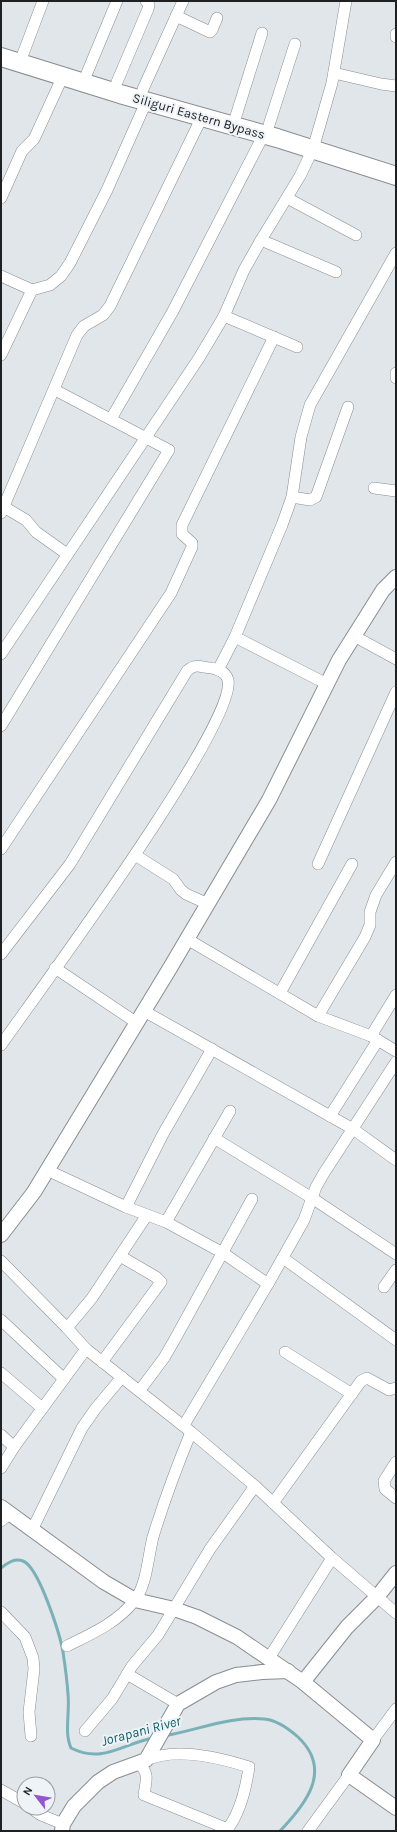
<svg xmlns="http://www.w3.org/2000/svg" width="397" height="1832" viewBox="0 0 397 1832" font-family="Karla,sans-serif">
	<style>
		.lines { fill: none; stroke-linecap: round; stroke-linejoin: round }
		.stream { stroke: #79b1b6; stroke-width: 3 }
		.minor-casing { stroke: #898d92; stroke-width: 12 }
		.tertiary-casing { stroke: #898d92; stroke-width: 16 }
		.primary-casing { stroke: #898d92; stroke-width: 20 }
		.minor { stroke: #fff; stroke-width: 11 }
		.tertiary { stroke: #fff; stroke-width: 14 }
		.primary { stroke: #fff; stroke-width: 18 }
		.labels { text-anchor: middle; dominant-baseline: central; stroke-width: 4; stroke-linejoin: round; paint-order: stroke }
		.street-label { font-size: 13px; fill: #1e2022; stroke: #eef3f8 }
		.water-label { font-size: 14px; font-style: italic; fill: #116066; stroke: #eef3f8 }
	</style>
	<rect width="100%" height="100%" fill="#e1e6eb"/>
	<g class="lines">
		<g class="stream">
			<path d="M1,1568c7,-5 13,-10 22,-7 16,6 37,74 40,91 2,13 4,28 5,42 2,17 -4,39 3,54 32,16 51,-4 82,-10"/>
			<path d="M164,1736c34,-6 66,-20 100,-17 13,1 25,10 34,18 35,33 8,67 -18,94"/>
		</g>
		<defs>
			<g id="minor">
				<path d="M176,16l34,16 2,-2 5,-12"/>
				<path d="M396,34v3"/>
				<path d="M23,54l20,-53"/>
				<path d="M87,73l30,-72"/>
				<path d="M334,73l47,11 15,2"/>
				<path d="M117,82l31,-73 1,-4 -3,-4"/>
				<path d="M143,89l40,-88"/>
				<path d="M236,116l26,-83"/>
				<path d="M269,125l26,-81"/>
				<path d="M1,198l21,-47 12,-12 29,-63"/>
				<path d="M287,198l69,37"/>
				<path d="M261,240l75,32"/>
				<path d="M1,276l31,14"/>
				<path d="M224,316l73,31"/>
				<path d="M1,355l31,-65 18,-5 11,-9 9,-13 37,-73 40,-90"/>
				<path d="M396,373v5"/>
				<path d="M111,419l62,-108 91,-177"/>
				<path d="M374,488l22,3"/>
				<path d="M292,497l18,3 6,-3 32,-90"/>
				<path d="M4,507l22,13 10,12 31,22"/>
				<path d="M1,513l76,-178 7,-9 19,-11 7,-9 92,-189"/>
				<path d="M354,636l42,23"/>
				<path d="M235,637l92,47"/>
				<path d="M1,654l198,-296 25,-42 20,-46 17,-30 39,-64 13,-27 19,-66 14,-82"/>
				<path d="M218,670l17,-33 47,-112 10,-28 9,-60 9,-32 86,-152"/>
				<path d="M1,726l168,-276 -114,-60"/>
				<path d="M1,849l170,-256 21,-46v-4l-10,-9v-9l92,-188"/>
				<path d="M135,855l38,24 8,11 5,4 22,10"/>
				<path d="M318,864l78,-172"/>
				<path d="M187,939l131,77 53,20 25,15"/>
				<path d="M1,954l69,-90 117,-193c5,-5 9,-6 16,-4 9,1 22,2 25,13 10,43 -192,315 -227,365"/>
				<path d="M55,968l82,55"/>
				<path d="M280,993l72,-129"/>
				<path d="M144,1011l209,118 43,31"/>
				<path d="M318,1016l47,-79 5,-12v-13l6,-17 20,-33"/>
				<path d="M371,1036l25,-41"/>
				<path d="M330,1116l48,-76"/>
				<path d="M214,1138l98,60 84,56"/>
				<path d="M47,1170l79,37 40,15 57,31 45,31"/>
				<path d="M126,1207l37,-73 49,-85"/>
				<path d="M166,1222l64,-111"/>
				<path d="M283,1258l113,82"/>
				<path d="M1,1261l66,67 19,21 105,83 64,54 77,72 64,55"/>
				<path d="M384,1287l12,-17"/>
				<path d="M1,1320l63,59"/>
				<path d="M67,1328l25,-30 55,-83"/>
				<path d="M285,1352l67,42"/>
				<path d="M102,1362l59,-80 -5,-5 -36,-21"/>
				<path d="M1,1373l41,35"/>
				<path d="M140,1390l24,-32 11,-19 77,-140"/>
				<path d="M184,1425l84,-141 36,-64 12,-33 8,-14 72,-111"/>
				<path d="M1,1435l13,12"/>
				<path d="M396,1462l-12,19 1,8 11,9"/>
				<path d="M1,1468l13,-21 72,-98"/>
				<path d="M273,1503l88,-122 6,-3 22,12 7,-2"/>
				<path d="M1,1521l8,-7"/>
				<path d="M32,1530l50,-102 14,-20 26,-31"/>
				<path d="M1,1612l24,25 8,21 1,11 -5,43 2,24"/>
				<path d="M67,1646c24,-12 50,-23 67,-45 13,-15 14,-45 19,-64 11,-36 24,-71 38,-105"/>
				<path d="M269,1658l63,-100"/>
				<path d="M127,1674l51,30"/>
				<path d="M85,1731l27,-32 20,-33 26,-31 52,-86 45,-63"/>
				<path d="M373,1740l23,-31"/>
				<path d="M146,1760c30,-13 72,-3 103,7 -3,21 -9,47 -23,64"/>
				<path d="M138,1763c12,10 8,18 6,32l84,34"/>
				<path d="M1,1790l23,13"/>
				<path d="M31,1808l10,7 22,9"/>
				<path d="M308,1831l41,-56"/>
			</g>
			<g id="tertiary">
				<path d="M1,1235l33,-43 136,-224 99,-168 70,-140 44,-70 13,-13"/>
				<path d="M1,1507l103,75 31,18 39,9 23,8 40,20 66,45 70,58 -24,35 47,33"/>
				<path d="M303,1682l44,-55 30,-30 19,-24"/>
				<path d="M62,1831l1,-7 11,-18 24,-24 15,-10 33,-12 32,-56 38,-22 20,-7 26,-3 26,-1"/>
			</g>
			<path id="primary" d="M1,57l119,37 157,44 119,38"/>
		</defs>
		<use href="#minor" class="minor-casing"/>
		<use href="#tertiary" class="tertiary-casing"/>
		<use href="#primary" class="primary-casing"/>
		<use href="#minor" class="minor"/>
		<use href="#tertiary" class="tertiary"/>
		<use href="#primary" class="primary"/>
	</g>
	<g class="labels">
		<g class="street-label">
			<text transform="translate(199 116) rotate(16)">Siliguri Eastern Bypass</text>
		</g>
		<g class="water-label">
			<text transform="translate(141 1731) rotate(-15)">Jorapani River</text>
		</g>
	</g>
	<rect width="397" height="1832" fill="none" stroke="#1e2022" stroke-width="4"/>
	<g transform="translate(36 1796) rotate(301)"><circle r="19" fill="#eef3f8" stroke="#9b9fa2"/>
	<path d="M0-3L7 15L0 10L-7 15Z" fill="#9356cd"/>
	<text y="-6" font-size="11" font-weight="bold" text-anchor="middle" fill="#1e2022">N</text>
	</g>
</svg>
